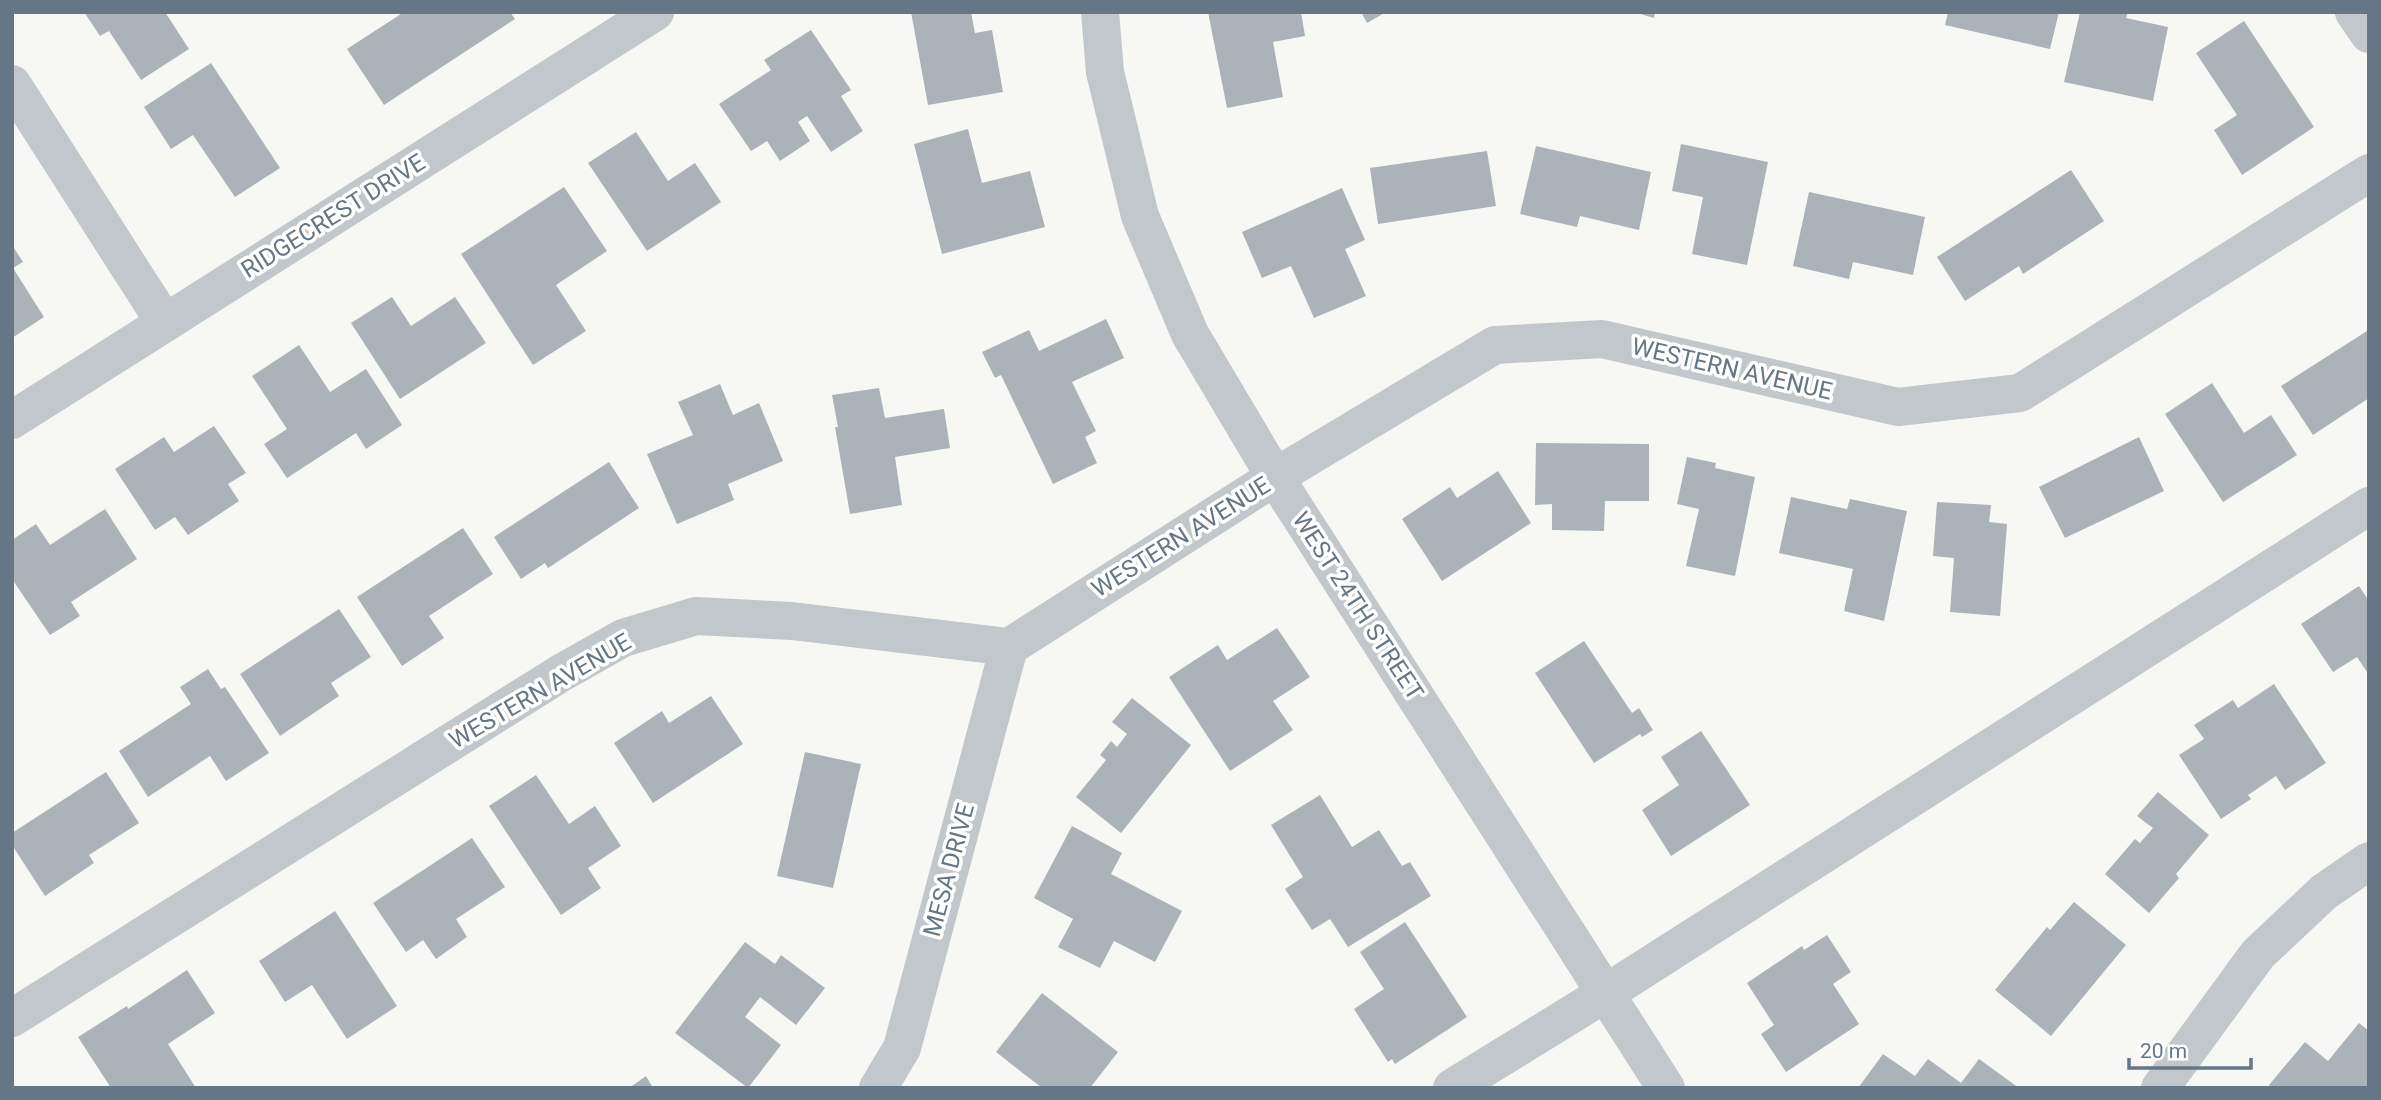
<svg xmlns="http://www.w3.org/2000/svg" width="2381" height="1100" viewBox="0 0 2381 1100" font-family="Roboto,sans-serif">
	<style>
		.building { fill: #abb3b9 }
		.lines { fill: none; stroke-linecap: round; stroke-linejoin: round }
		.minor { stroke: #c2c7cb; stroke-width: 38 }
		.labels { text-anchor: middle; dominant-baseline: central; stroke-width: 7; stroke-linejoin: round; paint-order: stroke }
		.street-label { font-size: 24px; fill: #657787; stroke: #fff }
	</style>
	<rect width="100%" height="100%" fill="#f7f8f4"/>
	<g class="building">
		<path d="M84,12h81l24,37 -48,31 -32,-49 -9,5z"/>
		<path d="M404,12h106l5,7 -131,86 -37,-56z"/>
		<path d="M911,12h60l4,21 17,-3 11,62 -75,13z"/>
		<path d="M1208,12h93l4,24 -32,6 10,55 -56,11z"/>
		<path d="M1361,12h25l-19,11z"/>
		<path d="M1634,12h21l-1,6z"/>
		<path d="M1948,12h111l-9,37 -105,-24z"/>
		<path d="M2080,12h48l-2,6 42,9 -15,74 -89,-19z"/>
		<path d="M2244,21l70,106 -72,48 -28,-45 23,-15 -41,-62z"/>
		<path d="M811,30l40,60 -10,6 22,35 -32,21 -24,-36 -9,6 12,19 -30,20 -13,-20 -16,10 -32,-47 52,-34 -7,-10z"/>
		<path d="M211,63l69,105 -45,29 -42,-62 -22,14 -27,-42z"/>
		<path d="M968,129l14,54 48,-12 15,56 -103,27 -28,-110z"/>
		<path d="M636,132l32,49 27,-18 26,39 -74,49 -59,-88z"/>
		<path d="M1681,144l87,18 -21,103 -55,-11 11,-57 -31,-6z"/>
		<path d="M1536,146l115,26 -12,58 -59,-14 -3,11 -57,-13z"/>
		<path d="M1487,151l9,55 -118,18 -8,-56z"/>
		<path d="M2071,170l33,51 -81,53 -4,-8 -54,35 -28,-44z"/>
		<path d="M564,187l43,64 -51,34 30,46 -53,34 -72,-111z"/>
		<path d="M1342,188l23,52 -20,9 21,47 -52,22 -23,-52 -29,12 -20,-46z"/>
		<path d="M1809,192l116,25 -12,58 -60,-13 -4,17 -56,-13z"/>
		<path d="M12,245l11,17 -10,6 31,49 -32,21z"/>
		<path d="M392,297l19,29 44,-29 31,46 -86,56 -49,-76z"/>
		<path d="M1106,319l18,39 -52,24 24,49 -11,6 12,26 -44,21 -52,-109 -6,3 -13,-26 47,-22 10,21z"/>
		<path d="M2367,331l2,3v64l-56,37 -32,-49z"/>
		<path d="M299,345l31,47 36,-23 36,56 -36,24 -10,-16 -69,45 -23,-34 23,-15 -35,-53z"/>
		<path d="M2212,383l32,50 27,-18 26,40 -74,47 -58,-88z"/>
		<path d="M720,384l13,31 26,-12 24,58 -55,23 6,16 -57,24 -30,-70 46,-19 -15,-33z"/>
		<path d="M879,388l6,30 59,-9 6,39 -55,9 7,48 -52,9 -15,-87h3l-6,-32z"/>
		<path d="M214,426l32,47 -18,11 11,17 -51,34 -13,-18 -20,13 -40,-61 49,-32 10,15z"/>
		<path d="M2139,437l25,54 -99,47 -26,-51z"/>
		<path d="M1536,443l113,1v57h-44l-1,30 -52,-1v-26l-17,1z"/>
		<path d="M1687,457l29,6 -1,5 40,9 -20,99 -49,-10 13,-57 -22,-5z"/>
		<path d="M609,462l30,46 -91,60 -3,-5 -24,16 -27,-42z"/>
		<path d="M1498,471l33,52 -89,58 -40,-62 48,-32 7,11z"/>
		<path d="M1791,497l56,12 3,-10 57,12 -23,110 -40,-10 9,-42 -74,-16z"/>
		<path d="M1937,502l54,3 -2,17 18,2 -7,92 -50,-4 4,-54 -21,-2z"/>
		<path d="M105,509l32,50 -66,43 9,14 -30,19 -38,-56v-39l24,-16 14,21z"/>
		<path d="M463,528l30,46 -64,42 15,22 -42,28 -45,-69z"/>
		<path d="M2359,586l10,15v74l-12,-18 -24,15 -32,-48z"/>
		<path d="M339,609l32,48 -40,26 8,13 -59,40 -40,-62z"/>
		<path d="M1277,628l33,49 -37,24 20,29 -63,41 -61,-94 49,-32 9,15z"/>
		<path d="M1584,641l48,72 7,-5 14,22 -11,7 -2,-3 -46,29 -59,-90z"/>
		<path d="M208,669l13,20 4,-2 44,66 -43,28 -16,-25 -62,41 -29,-46 72,-47 -11,-17z"/>
		<path d="M2274,684l52,79 -41,27 -9,-14 -28,19 3,4 -30,20 -42,-64 25,-16 -10,-14 39,-25 5,8z"/>
		<path d="M711,696l32,48 -90,59 -39,-60 48,-32 7,12z"/>
		<path d="M1132,698l59,47 -70,88 -45,-36 30,-37 -6,-5 11,-14 6,6 10,-13 -15,-12z"/>
		<path d="M1701,731l49,74 -79,51 -29,-46 37,-25 -18,-28z"/>
		<path d="M805,752l56,12 -28,124 -56,-12z"/>
		<path d="M106,772l33,51 -50,32 5,8 -49,33 -33,-51v-12z"/>
		<path d="M536,775l33,49 26,-18 26,40 -33,22 13,20 -40,27 -72,-109z"/>
		<path d="M2158,792l51,43 -33,39 3,4 -30,35 -44,-39 30,-35 5,4 13,-15 -16,-12z"/>
		<path d="M1320,795l32,52 27,-17 23,36 8,-4 21,34 -83,51 -18,-28 -18,11 -27,-41 18,-12 -32,-52z"/>
		<path d="M1072,826l50,27 -11,21 71,37 -27,51 -41,-21 -14,27 -42,-21 15,-28 -39,-21z"/>
		<path d="M472,838l33,49 -49,32 11,18 -31,22 -13,-19 -17,12 -33,-49z"/>
		<path d="M2074,902l52,43 -75,91 -56,-46 52,-63 3,3z"/>
		<path d="M335,911l62,95 -50,33 -35,-54 -27,17 -26,-41z"/>
		<path d="M1405,922l62,95 -72,47 -3,-5 -4,3 -34,-53 30,-20 -24,-37z"/>
		<path d="M1827,935l24,37 -18,12 26,40 -73,48 -25,-38 13,-9 -27,-42 55,-37 2,4z"/>
		<path d="M745,942l30,22 6,-9 44,33 -29,37 -36,-28 -15,20 36,28 -33,43 -73,-55z"/>
		<path d="M187,970l28,43 -47,31 28,44h-85l-33,-51 49,-31 1,3z"/>
		<path d="M1042,993l76,59 -28,36h-48l-46,-36z"/>
		<path d="M2359,1023l10,8v57h-97l-3,-3 36,-43 23,19z"/>
		<path d="M1883,1054l32,22 13,-17 33,24 18,-24 40,29h-161z"/>
		<path d="M646,1076l7,12h-24z"/>
	</g>
	<g class="lines">
		<g class="minor">
			<path d="M1100,12l5,60 35,144 50,118 85,143 391,611"/>
			<path d="M2354,12l15,22"/>
			<path d="M12,84l153,239"/>
			<path d="M12,420l643,-408"/>
			<path d="M12,1018l549,-345 62,-35 73,-22 96,5 217,26 266,-170 220,-132 107,-6 296,68 122,-14 349,-220"/>
			<path d="M878,1088l24,-40 107,-401"/>
			<path d="M1452,1088l154,-95 763,-487"/>
			<path d="M2160,1088l98,-134 66,-62 45,-31"/>
		</g>
	</g>
	<g class="labels">
		<g class="street-label">
			<text transform="translate(333 216) rotate(-32)">RIDGECREST DRIVE</text>
			<text transform="translate(1732 369) rotate(13)">WESTERN AVENUE</text>
			<text transform="translate(1181 537) rotate(-32)">WESTERN AVENUE</text>
			<text transform="translate(1358 606) rotate(57)">WEST 24TH STREET</text>
			<text transform="translate(540 691) rotate(-30)">WESTERN AVENUE</text>
			<text transform="translate(949 870) rotate(-75)">MESA DRIVE</text>
		</g>
	</g>
	<rect width="2381" height="1100" fill="none" stroke="#657787" stroke-width="28"/>
	<path d="M2129 1058v10h122v-10" fill="none" stroke="#657787" stroke-width="3.5"/>
	<text x="2140" y="1058" font-size="21" fill="#657787" stroke="#ffffff" stroke-width="5" paint-order="stroke">20 m</text>
</svg>
